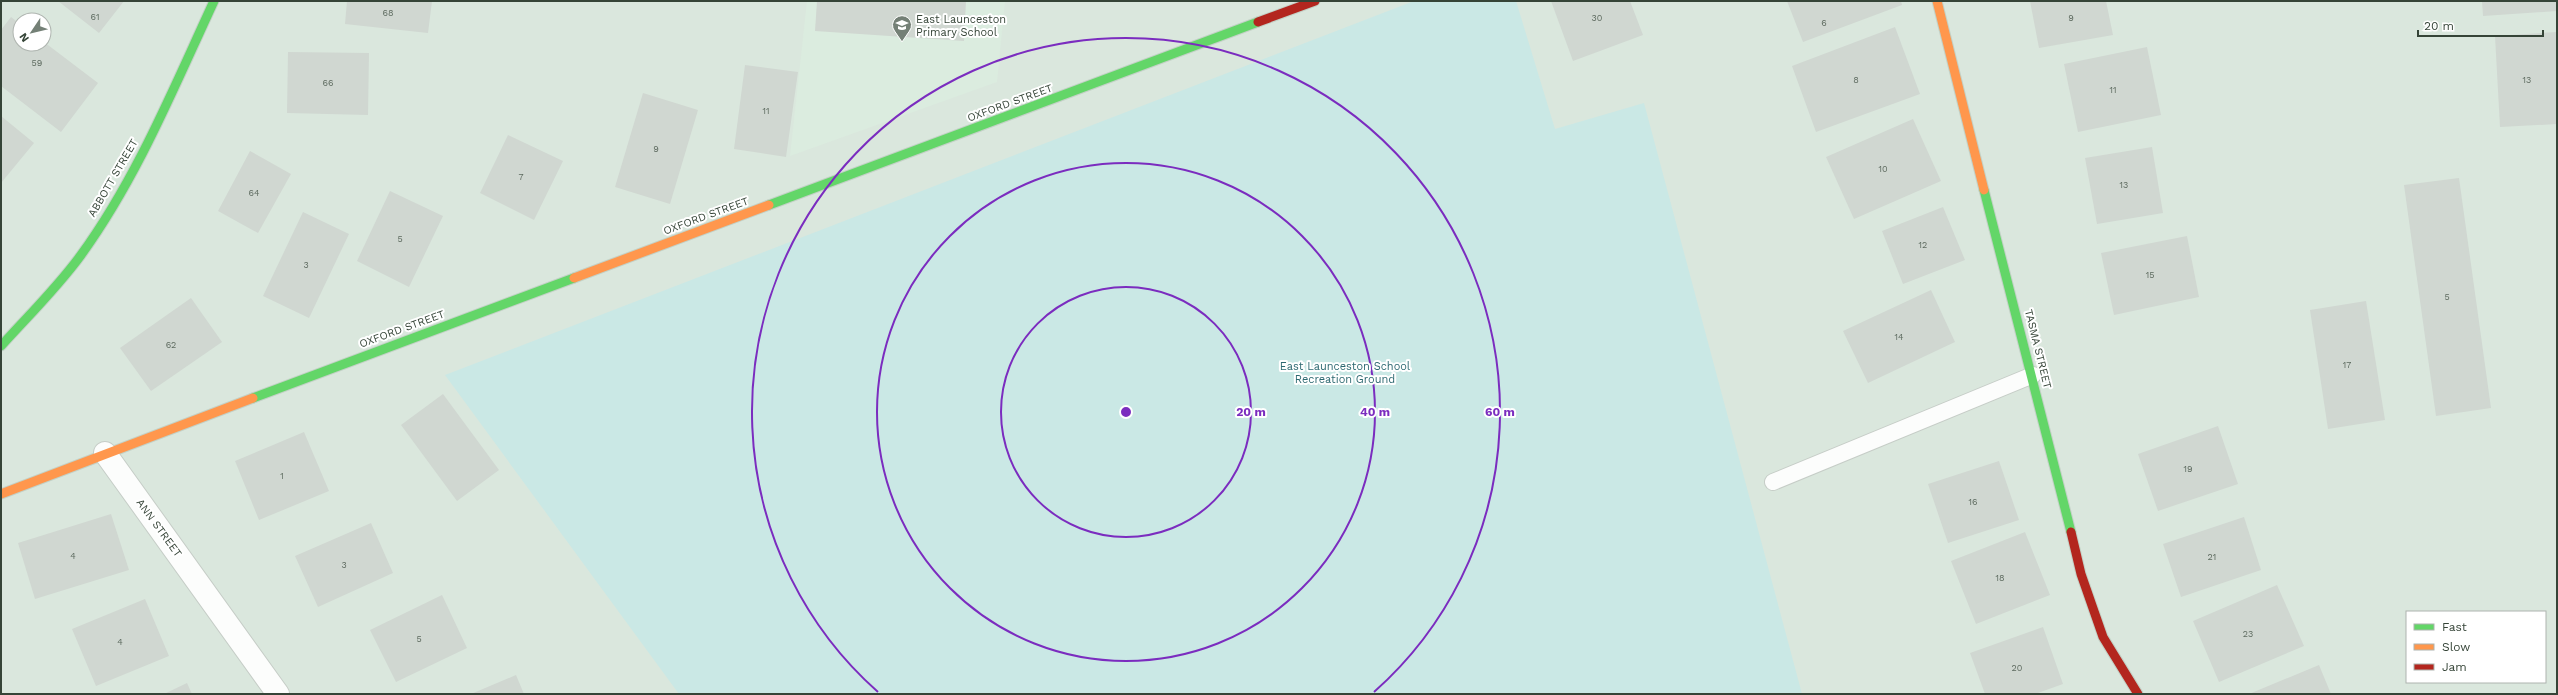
<svg xmlns="http://www.w3.org/2000/svg" width="2558" height="695" viewBox="0 0 2558 695" font-family="'Work Sans',sans-serif">
	<style>
		.residential { fill: #dae7dd; fill-rule: evenodd }
		.education { fill: #dbecdf }
		.green { fill: #cae8e5 }
		.building { fill: #d0d7d1 }
		.lines { fill: none; stroke-linecap: round; stroke-linejoin: round }
		.lane-casing { stroke: #c6cdc7; stroke-width: 18 }
		.street-casing { stroke: #c6cdc7; stroke-width: 24 }
		.fast-casing { stroke: #c3d1c6; stroke-width: 11 }
		.slow-casing { stroke: #c3d1c6; stroke-width: 11 }
		.jam-casing { stroke: #c3d1c6; stroke-width: 11 }
		.lane { stroke: #fcfdfc; stroke-width: 16 }
		.street { stroke: #fcfdfc; stroke-width: 22 }
		.fast { stroke: #63d668; stroke-width: 9 }
		.slow { stroke: #ff974d; stroke-width: 9 }
		.jam { stroke: #b3261e; stroke-width: 9 }
		.ring { fill: none; stroke: #7b2cbf; stroke-width: 2 }
		.labels { text-anchor: middle; dominant-baseline: central; stroke-width: 4; stroke-linejoin: round; paint-order: stroke }
		.number-label { font-size: 9px; fill: #5d6a5f }
		.poi-label { font-size: 11px; fill: #354437; stroke: #fff; text-anchor: start }
		.street-label { font-size: 11px; fill: #354437; stroke: #fff }
		.park-label { font-size: 11px; fill: #2d6971; stroke: #fff }
		.centre { fill: #7b2cbf; stroke: #fff; stroke-width: 2 }
		.ring-label { font-size: 12px; text-anchor: middle; font-weight: bold; fill: #7b2cbf; stroke: #fff; stroke-width: 4; stroke-linejoin: round; paint-order: stroke }
	</style>
	<rect width="100%" height="100%" fill="#e9efea"/>
	<path class="residential" d="M1,1h2556v693h-2556zM20,20h24v24h-24zM2407,612h138v70h-138z"/>
	<path class="education" d="M807,1h198l-8,81 -207,74z"/>
	<path class="green" d="M1414,1h102l39,128 89,-26 158,591h-1123l-234,-319z"/>
	<g class="building">
		<path d="M58,1h66l-25,32z"/>
		<path d="M347,1h85l-4,32 -83,-9z"/>
		<path d="M817,1h149l-2,40 -149,-10z"/>
		<path d="M1551,1h79l13,34 -70,26z"/>
		<path d="M1787,1h114l1,4 -99,37z"/>
		<path d="M2030,1h76l7,34 -74,13z"/>
		<path d="M2482,1h75v10l-74,5z"/>
		<path d="M11,17l9,7v20h24v-2l54,41 -37,49 -60,-46v-56z"/>
		<path d="M1895,27l25,67 -104,38 -24,-66z"/>
		<path d="M2557,32v92l-57,3 -5,-91z"/>
		<path d="M2147,47l14,68 -83,17 -14,-68z"/>
		<path d="M288,52l81,1 -1,62 -81,-2z"/>
		<path d="M745,65l53,7 -12,85 -52,-8z"/>
		<path d="M643,93l55,17 -28,94 -55,-17z"/>
		<path d="M1,116l33,27 -33,40z"/>
		<path d="M1913,119l28,62 -87,38 -28,-62z"/>
		<path d="M508,135l55,26 -29,59 -54,-27z"/>
		<path d="M2152,147l11,66 -66,11 -12,-66z"/>
		<path d="M250,151l41,23 -33,59 -40,-22z"/>
		<path d="M2459,178l32,230 -55,8 -32,-231z"/>
		<path d="M390,191l53,25 -34,71 -52,-26z"/>
		<path d="M1943,207l22,53 -62,24 -21,-53z"/>
		<path d="M303,212l46,22 -40,84 -46,-22z"/>
		<path d="M2187,236l12,61 -85,18 -13,-62z"/>
		<path d="M1931,290l24,52 -87,41 -25,-52z"/>
		<path d="M191,298l31,44 -71,49 -31,-43z"/>
		<path d="M2366,301l19,119 -57,9 -18,-119z"/>
		<path d="M443,394l56,76 -42,31 -56,-76z"/>
		<path d="M2218,426l20,58 -80,27 -20,-57z"/>
		<path d="M304,432l25,59 -70,29 -24,-59z"/>
		<path d="M1999,461l20,59 -71,23 -20,-59z"/>
		<path d="M111,514l18,56 -94,29 -17,-56z"/>
		<path d="M2244,517l17,53 -80,27 -18,-53z"/>
		<path d="M371,523l22,50 -75,34 -23,-51z"/>
		<path d="M2025,532l25,63 -74,29 -25,-63z"/>
		<path d="M2277,585l27,61 -85,36 -26,-61z"/>
		<path d="M442,595l25,53 -71,34 -26,-52z"/>
		<path d="M145,599l24,57 -73,30 -24,-57z"/>
		<path d="M2043,627l20,57 -28,10h-50l-15,-41z"/>
		<path d="M2319,665l12,29h-82z"/>
		<path d="M516,675l8,19h-53z"/>
		<path d="M187,683l5,11h-28z"/>
	</g>
	<g class="lines">
		<defs>
			<path id="lane" d="M1773,482l260,-107"/>
			<path id="street" d="M105,453l173,241"/>
			<g id="fast">
				<path d="M1984,190l87,342"/>
				<path d="M769,205l489,-183"/>
				<path d="M1,346c27,-30 56,-58 80,-91 56,-77 93,-168 133,-254"/>
				<path d="M253,398l321,-120"/>
			</g>
			<g id="slow">
				<path d="M1937,1l47,189"/>
				<path d="M574,278l195,-73"/>
				<path d="M1,494l252,-96"/>
			</g>
			<g id="jam">
				<path d="M1258,22l57,-21"/>
				<path d="M2071,532l10,42 22,63 35,57"/>
			</g>
		</defs>
		<use href="#lane" class="lane-casing"/>
		<use href="#street" class="street-casing"/>
		<use href="#fast" class="fast-casing"/>
		<use href="#slow" class="slow-casing"/>
		<use href="#jam" class="jam-casing"/>
		<use href="#lane" class="lane"/>
		<use href="#street" class="street"/>
		<use href="#fast" class="fast"/>
		<use href="#slow" class="slow"/>
		<use href="#jam" class="jam"/>
	</g>
	<g class="ring">
		<circle cx="1126" cy="412" r="125"/>
		<circle cx="1126" cy="412" r="249"/>
		<path d="M878 692A374 374 0 1 1 1374 692"/>
	</g>
	<defs>
		<symbol id="school-pin" viewBox="-11 -11 22 30"><path d="M0 17L-7.5 6A9.5 9.5 0 1 1 7.5 6Z" fill="#748076" stroke="#fff"/><path d="M0-5L7-2L0 1L-7-2ZM-4 1L0 2.5L4 1V4Q0 6-4 4Z" fill="#fff"/></symbol>
	</defs>
	<g fill-rule="evenodd">
		<use href="#school-pin" x="891" y="14" width="22" height="30"/>
	</g>
	<g class="labels">
		<g class="number-label">
			<text x="388" y="13">68</text>
			<text x="95" y="17">61</text>
			<text x="1597" y="18">30</text>
			<text x="2071" y="18">9</text>
			<text x="1824" y="23">6</text>
			<text x="37" y="63">59</text>
			<text x="1856" y="80">8</text>
			<text x="2527" y="80">13</text>
			<text x="328" y="83">66</text>
			<text x="2113" y="90">11</text>
			<text x="766" y="111">11</text>
			<text x="656" y="149">9</text>
			<text x="1883" y="169">10</text>
			<text x="521" y="177">7</text>
			<text x="2124" y="185">13</text>
			<text x="254" y="193">64</text>
			<text x="400" y="239">5</text>
			<text x="1923" y="245">12</text>
			<text x="306" y="265">3</text>
			<text x="2150" y="275">15</text>
			<text x="2447" y="297">5</text>
			<text x="1899" y="337">14</text>
			<text x="171" y="345">62</text>
			<text x="2347" y="365">17</text>
			<text x="2188" y="469">19</text>
			<text x="282" y="476">1</text>
			<text x="1973" y="502">16</text>
			<text x="73" y="556">4</text>
			<text x="2212" y="557">21</text>
			<text x="344" y="565">3</text>
			<text x="2000" y="578">18</text>
			<text x="2248" y="634">23</text>
			<text x="419" y="639">5</text>
			<text x="120" y="642">4</text>
			<text x="2017" y="668">20</text>
		</g>
		<g class="poi-label">
			<text x="916" y="19">East Launceston<tspan x="916" dy="13">Primary School</tspan></text>
		</g>
		<g class="street-label">
			<text transform="translate(1010 103) rotate(-20)">OXFORD STREET</text>
			<text transform="translate(113 178) rotate(-60)">ABBOTT STREET</text>
			<text transform="translate(706 216) rotate(-20)">OXFORD STREET</text>
			<text transform="translate(402 329) rotate(-20)">OXFORD STREET</text>
			<text transform="translate(2038 349) rotate(76)">TASMA STREET</text>
			<text transform="translate(159 528) rotate(54)">ANN STREET</text>
		</g>
		<g class="park-label">
			<text x="1345" y="366">East Launceston School<tspan x="1345" dy="13">Recreation Ground</tspan></text>
		</g>
	</g>
	<circle cx="1126" cy="412" r="6" class="centre"/>
	<g class="ring-label">
		<text x="1251" y="416">20 m</text>
		<text x="1375" y="416">40 m</text>
		<text x="1500" y="416">60 m</text>
	</g>
	<rect width="2558" height="695" fill="none" stroke="#354437" stroke-width="4"/>
	<rect x="2406" y="611" width="140" height="72" fill="#ffffff" stroke="#aeb4af"/>
	<rect x="2414" y="624" width="20" height="6" fill="#63d668" stroke="#aeb4af"/>
	<text x="2442" y="631" font-size="12" fill="#354437">Fast</text>
	<rect x="2414" y="644" width="20" height="6" fill="#ff974d" stroke="#aeb4af"/>
	<text x="2442" y="651" font-size="12" fill="#354437">Slow</text>
	<rect x="2414" y="664" width="20" height="6" fill="#b3261e" stroke="#aeb4af"/>
	<text x="2442" y="671" font-size="12" fill="#354437">Jam</text>
	<g transform="translate(32 32) rotate(235)"><circle r="19" fill="#ffffff" stroke="#aeb4af"/>
	<path d="M0-3L7 15L0 10L-7 15Z" fill="#748076"/>
	<text y="-6" font-size="11" font-weight="bold" text-anchor="middle" fill="#354437">N</text>
	</g>
	<path d="M2418 30v6h125v-6" fill="none" stroke="#354437" stroke-width="2"/>
	<text x="2424" y="30" font-size="12" fill="#354437" stroke="#ffffff" stroke-width="3" paint-order="stroke">20 m</text>
</svg>
